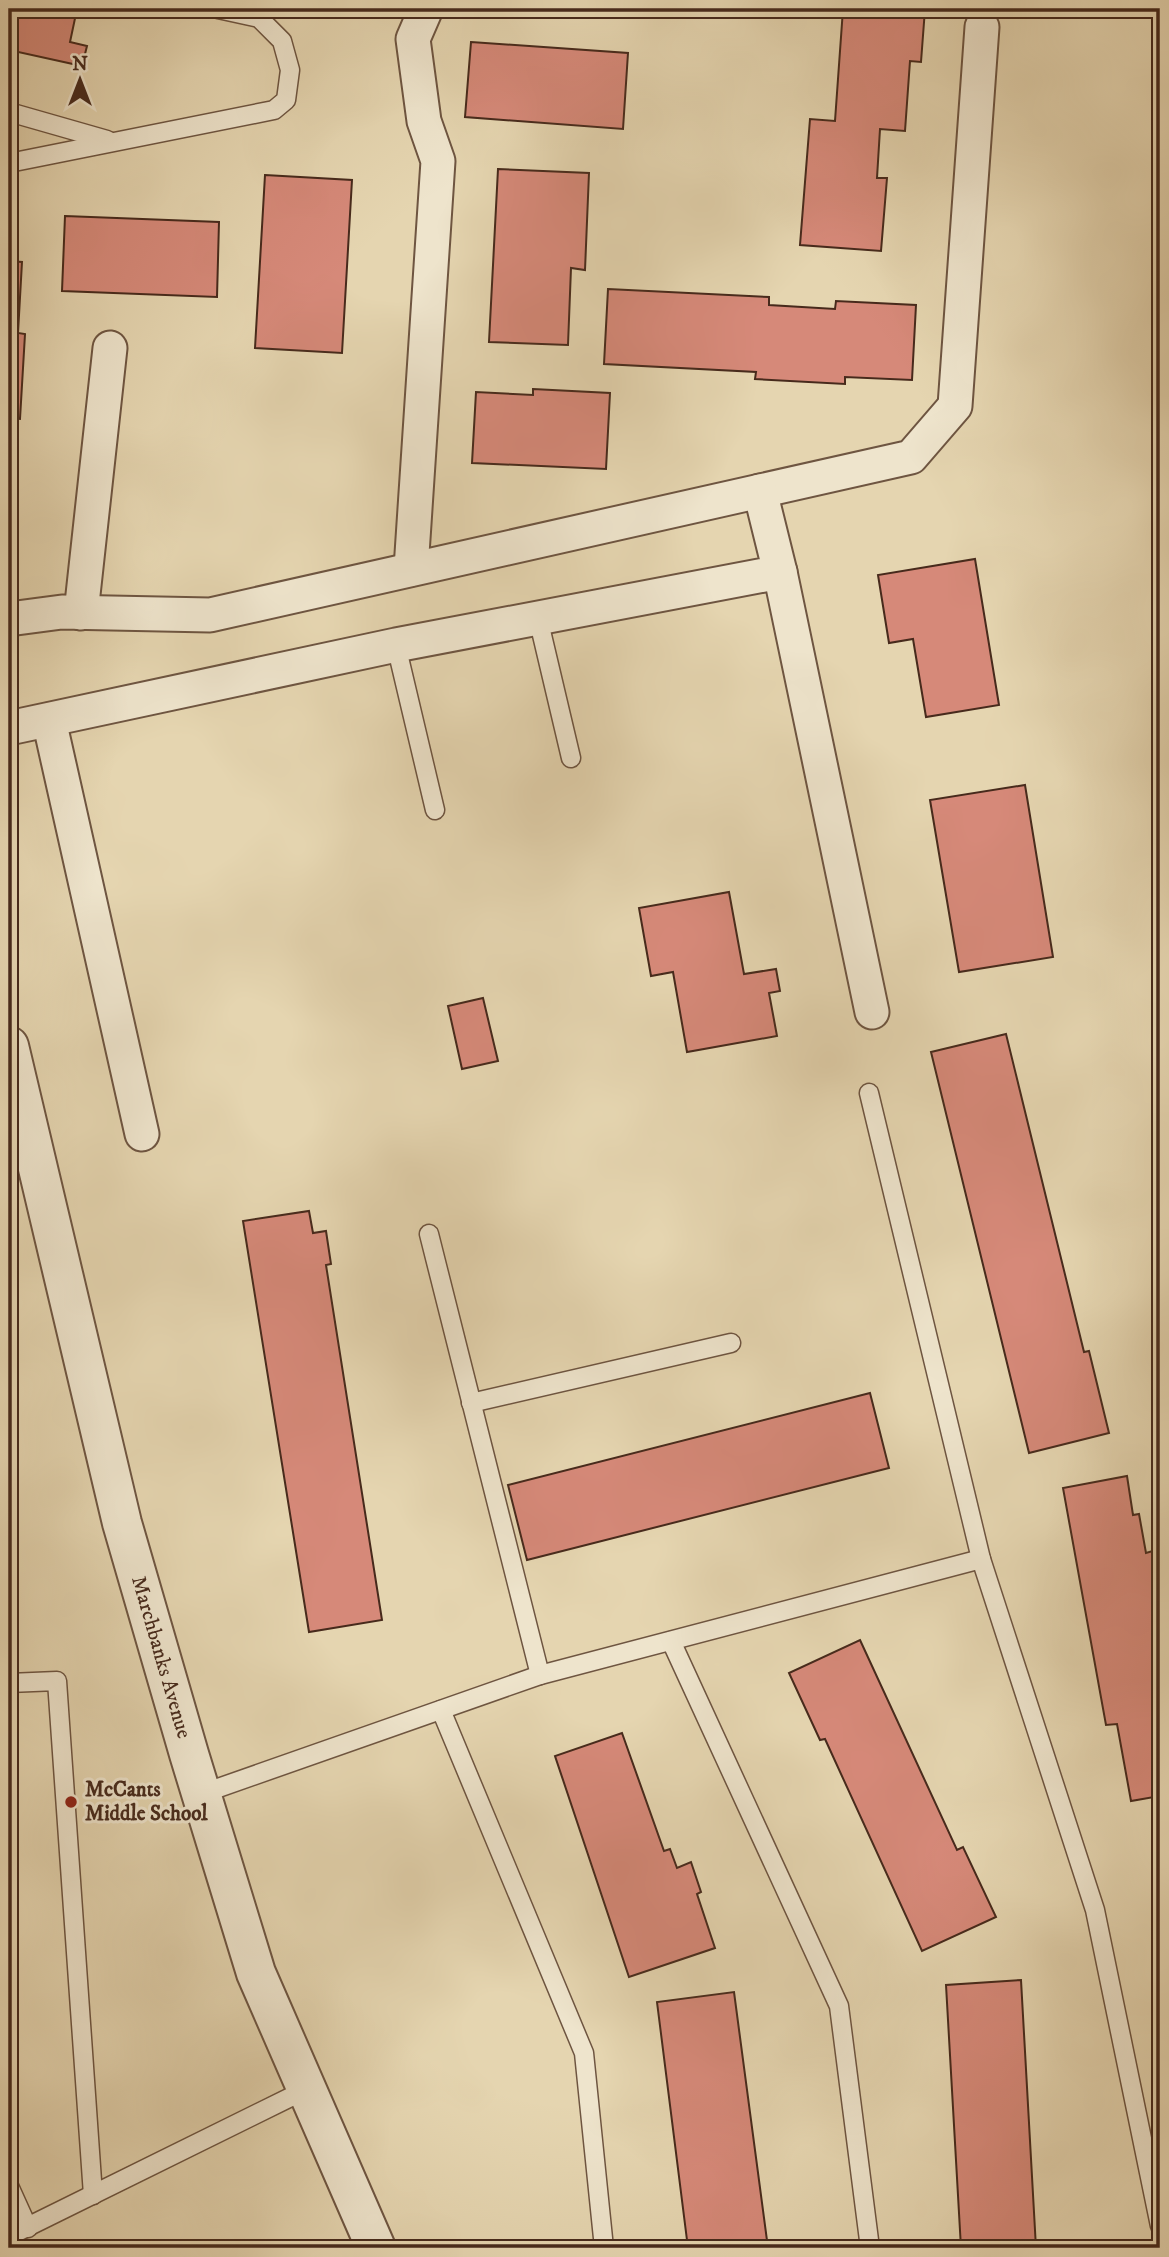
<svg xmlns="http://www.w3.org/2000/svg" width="1169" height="2257" viewBox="0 0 1169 2257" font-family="'IM FELL DW Pica',serif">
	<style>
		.building { fill: #d68979; stroke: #472a1c; stroke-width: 2 }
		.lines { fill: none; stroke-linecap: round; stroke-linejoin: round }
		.service-casing { stroke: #6e5541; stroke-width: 21 }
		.minor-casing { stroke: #6e5541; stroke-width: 37 }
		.tertiary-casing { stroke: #6e5541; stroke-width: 42 }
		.service { stroke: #eee4cc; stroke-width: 18 }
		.minor { stroke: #eee4cc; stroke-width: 33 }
		.tertiary { stroke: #eee4cc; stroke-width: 38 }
		.poi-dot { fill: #8f2418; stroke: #eee4cc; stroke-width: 2.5 }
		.labels { text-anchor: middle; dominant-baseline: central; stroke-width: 6; stroke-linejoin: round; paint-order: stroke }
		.street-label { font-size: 21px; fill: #472a1c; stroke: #eee4cc }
		.poi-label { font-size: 21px; font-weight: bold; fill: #472a1c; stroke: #eee4cc; text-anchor: start }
	</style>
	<rect width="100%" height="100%" fill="#e5d5b0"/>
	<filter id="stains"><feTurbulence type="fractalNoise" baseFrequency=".00286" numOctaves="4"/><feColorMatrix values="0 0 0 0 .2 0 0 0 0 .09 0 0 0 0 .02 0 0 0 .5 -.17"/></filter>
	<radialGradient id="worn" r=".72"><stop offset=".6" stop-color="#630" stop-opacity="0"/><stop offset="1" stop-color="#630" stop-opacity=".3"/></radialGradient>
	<g class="building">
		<path d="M9,9h68l-7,33 17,4 -5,20 -73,-16z"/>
		<path d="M843,9h82l-4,53 -11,-1 -5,70 -25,-2 -3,49h10l-6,73 -81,-6 10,-126 25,2z"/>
		<path d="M471,42l157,11 -5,76 -158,-12z"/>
		<path d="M498,169l91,4 -4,97 -14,-2 -3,77 -79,-3z"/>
		<path d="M265,175l87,5 -10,173 -87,-5z"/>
		<path d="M65,216l154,6 -2,75 -155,-6z"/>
		<path d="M9,261l13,1 -4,71 7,1 -5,85 -11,-1z"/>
		<path d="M608,289l161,8v8l66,4 1,-8 80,4 -4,75 -67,-3v7l-90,-5 1,-7 -152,-8z"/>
		<path d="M533,389l77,4 -4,76 -134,-6 4,-71 57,3z"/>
		<path d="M975,559l24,146 -73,12 -13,-78 -24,4 -11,-68z"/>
		<path d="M1025,785l28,172 -94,15 -29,-172z"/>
		<path d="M729,892l15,82 32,-5 4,22 -11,2 8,43 -90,16 -14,-80 -22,4 -12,-68z"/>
		<path d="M483,998l15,63 -36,8 -14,-63z"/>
		<path d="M1006,1034l78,318 5,-1 20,82 -80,20 -98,-401z"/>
		<path d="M309,1211l4,22 13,-2 5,33 -5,1 56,355 -73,12 -66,-411z"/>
		<path d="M870,1393l19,75 -362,92 -19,-75z"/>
		<path d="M1127,1476l6,39 6,-1 7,39 10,-3 4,26v220l-29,5 -14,-77 -11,1 -43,-237z"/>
		<path d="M860,1640l97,210 6,-3 33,70 -74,34 -97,-212 -5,1 -31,-67z"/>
		<path d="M622,1733l42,118 6,-2 7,19 14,-6 10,30 -4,2 18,54 -86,29 -74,-221z"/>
		<path d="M1021,1980l15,268h-75l-15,-263z"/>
		<path d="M734,1992l34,256h-80l-31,-246z"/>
	</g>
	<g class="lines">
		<defs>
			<g id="service">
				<path d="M9,112l98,28"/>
				<path d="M9,163l265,-53 12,-10 4,-30 -8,-29 -23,-23 -41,-9"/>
				<path d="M538,618l33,140"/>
				<path d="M396,645l39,165"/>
				<path d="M869,1093l112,466 114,351 65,316"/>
				<path d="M471,1403l260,-60"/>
				<path d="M671,1641l168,365 31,242"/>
				<path d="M540,1675l441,-116"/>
				<path d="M9,1683l48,-2 36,514"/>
				<path d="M441,1710l143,343 20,195"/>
				<path d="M201,1794l339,-119 -111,-441"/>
				<path d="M9,2186l19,42"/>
				<path d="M9,2236l298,-147"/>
			</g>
			<g id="minor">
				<path d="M411,569l27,-408 -14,-40 -11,-82 13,-30"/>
				<path d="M780,572l92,440"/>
				<path d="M81,613l29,-265"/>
				<path d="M9,619l53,-7 148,3 701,-158 44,-51 27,-379"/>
				<path d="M49,720l93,414"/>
				<path d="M9,728l387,-83 384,-73 -20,-81"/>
			</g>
			<g id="tertiary">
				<path id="s1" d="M9,1046l113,477 67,231 67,219 120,275"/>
			</g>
		</defs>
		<use href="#service" class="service-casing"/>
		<use href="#minor" class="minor-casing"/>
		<use href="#tertiary" class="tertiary-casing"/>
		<use href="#service" class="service"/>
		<use href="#minor" class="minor"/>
		<use href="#tertiary" class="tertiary"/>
	</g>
	<circle class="poi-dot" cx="71" cy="1802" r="7"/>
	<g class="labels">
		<g class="street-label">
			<text stroke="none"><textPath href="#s1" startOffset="630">Marchbanks Avenue</textPath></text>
		</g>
		<g class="poi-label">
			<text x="85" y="1790">McCants<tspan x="85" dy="24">Middle School</tspan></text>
		</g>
	</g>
	<rect width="1169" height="2257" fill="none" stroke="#e5d5b0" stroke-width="35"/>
	<rect x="10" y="10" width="1148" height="2236" fill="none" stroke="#472a1c" stroke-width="3.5"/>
	<rect x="18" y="18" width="1134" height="2222" fill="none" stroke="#472a1c" stroke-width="2"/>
	<g transform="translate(80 80)" stroke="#eee4cc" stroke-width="5" paint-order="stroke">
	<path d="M0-5L12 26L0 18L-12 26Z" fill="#472a1c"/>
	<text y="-10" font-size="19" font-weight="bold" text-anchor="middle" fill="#472a1c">N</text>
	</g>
	<rect width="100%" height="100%" filter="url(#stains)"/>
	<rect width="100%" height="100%" fill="url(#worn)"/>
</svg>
